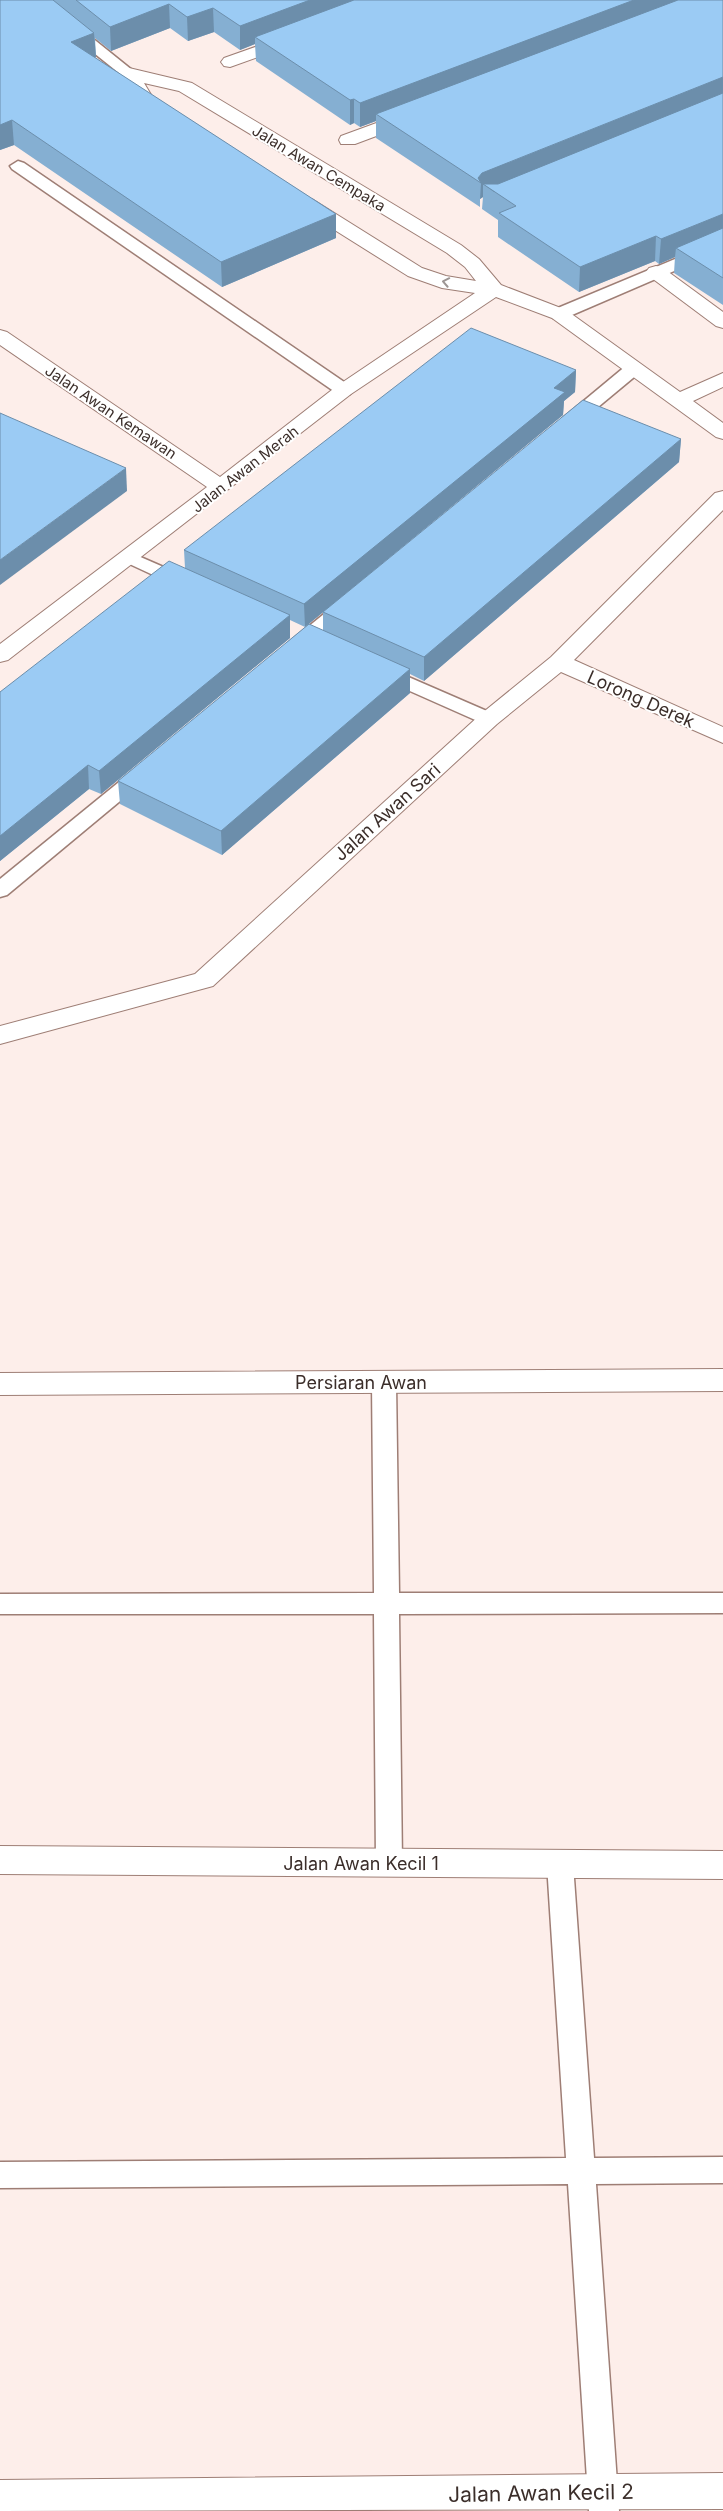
<svg xmlns="http://www.w3.org/2000/svg" width="723" height="2511" viewBox="0 0 723 2511" font-family="Inter,sans-serif">
	<style>
		.lines { fill: none; stroke-linecap: round; stroke-linejoin: round }
		.service-casing { stroke: #9e7e75; stroke-width: 3 }
		.minor-casing { stroke: #9e7e75; stroke-width: 2 }
		.service { fill: #fff; fill-rule: evenodd }
		.minor { fill: #fff; fill-rule: evenodd }
		.wall { fill: #85afd2 }
		.shaded-wall { fill: #6c8eab }
		.building { fill: #9bcbf4; stroke: #6c8eab }
		.oneway { stroke: #9d9694 }
		.labels { text-anchor: middle; dominant-baseline: central; stroke-width: 4; stroke-linejoin: round; paint-order: stroke }
		.far-street-label { font-size: 15px; fill: #3b2e2a; stroke: #fff }
		.street-label { font-size: 18px; fill: #3b2e2a; stroke: #fff }
		.near-street-label { font-size: 21px; fill: #3b2e2a; stroke: #fff }
	</style>
	<rect width="100%" height="100%" fill="#fdeeea"/>
	<g class="lines">
		<defs>
			<g id="service">
				<path d="M18,0h21l11,4 87,70 -8,5 -5,-2 -84,-67 -20,-7z"/>
				<path d="M18,161l6,2 326,223 3,4 -3,4h-12l-326,-225 -2,-3z"/>
				<path d="M723,239v11l-158,68h-12l-2,-4 2,-4z"/>
				<path d="M633,364l6,1 2,4 -2,4 -65,54h-12l-3,-4 3,-4 65,-54z"/>
				<path d="M129,552l62,27 3,4 -3,4h-12l-56,-26 -3,-4 3,-4z"/>
				<path d="M347,599l7,2 2,4 -2,4 -53,43h-14l-2,-4 2,-4 53,-43z"/>
				<path d="M383,666l113,49 3,4 -3,4 -7,2 -7,-2 -106,-47 -2,-4 2,-4z"/>
				<path d="M142,767l7,2 3,4 -3,4 -142,118 -7,2v-18l135,-110z"/>
				<path d="M384,1373l8,3 4,6 3,211h324v20l-324,1 3,249 -4,8 -9,3 -9,-3 -4,-8 -2,-249h-374v-20l374,-1 -2,-211 4,-6z"/>
				<path d="M560,1853l9,3 4,8 21,294 129,-1v26l-127,1 23,327h-30l-21,-327 -568,4v-26l566,-4 -19,-294 4,-8z"/>
			</g>
			<g id="minor">
				<path d="M289,35l6,1 3,4 -3,4 -65,23 -6,-1 -3,-4 3,-4z"/>
				<path d="M129,68l63,15 269,162 18,14 22,26 65,25 114,82 43,-19v14l-30,14 30,22v16l-7,-2 -164,-119 -56,-21 -145,97 -343,266 -8,2v-18l207,-157 -207,-142v-15l7,2 213,145 117,-91 138,-93 -33,-5 -34,-12 -110,-69 -3,-4 3,-4h14l110,69 24,8 30,5 -11,-14 -18,-14 -268,-162 -35,-8 9,15 15,12 -2,4 -7,2 -20,-10 -19,-32 2,-4z"/>
				<path d="M412,110l7,2 2,4 -2,4 -64,24h-14l-2,-4 2,-4z"/>
				<path d="M656,266l7,2 60,44v16l-7,-2 -67,-50 -3,-4 3,-4z"/>
				<path d="M723,491v19l-149,150 149,67v16l-162,-71 -64,52 -284,262 -213,58v-18l195,-52 286,-260 70,-57 164,-164z"/>
				<path d="M723,1369v22l-723,4v-22z"/>
				<path d="M0,1846l723,5v28l-723,-5z"/>
				<path d="M723,2473v36l-723,2v-31z"/>
			</g>
		</defs>
		<use href="#service" class="service-casing"/>
		<use href="#minor" class="minor-casing"/>
		<use href="#service" class="service"/>
		<use href="#minor" class="minor"/>
	</g>
	<g class="wall">
		<path d="M0,0h723v305l-49,-32 1,-16 -16,7 -4,-3 -76,31 -81,-55v-17l-16,-11 1,-12 -3,2v8l-104,-69v-17l-16,6 -6,-4 -4,2 -94,-64 -1,-17 -15,6 -26,-18 -26,9 -18,-13 -59,23 -16,-13 1,19 -1,1 241,156v24l-114,49 -208,-142 -14,5z"/>
		<path d="M576,370l-1,22 -11,9 -1,14 -258,212 -15,-7v18l-189,156 -12,-5 -89,72v-169l185,-124 -1,-18z"/>
		<path d="M681,439l-2,23 -255,219 -14,-7v19l-188,162 -102,-51 -2,-23 205,-150v-19z"/>
	</g>
	<g class="shaded-wall">
		<path d="M310,0h65l-120,37v7l-15,6v-24z"/>
		<path d="M634,0h62l-320,114v7l-16,6v-24z"/>
		<path d="M169,4l1,24 -59,23 -1,-24z"/>
		<path d="M213,8l1,24 -26,9 -1,-24z"/>
		<path d="M94,33l2,24 -23,9 -2,-24z"/>
		<path d="M723,77v23l-229,92 -11,-8v13l-3,2 1,-16 -3,-5 4,-5z"/>
		<path d="M354,99v24l-4,2v-25z"/>
		<path d="M12,120l2,25 -14,5v-25z"/>
		<path d="M336,214v24l-114,49 -1,-25z"/>
		<path d="M723,214v23l-47,11 -1,9 -16,7 2,-25z"/>
		<path d="M656,236l-1,25 -76,31 1,-25z"/>
		<path d="M576,370l-1,22 -11,9 -1,14 -258,212 -1,-23 250,-216z"/>
		<path d="M681,439l-2,23 -255,219v-24z"/>
		<path d="M126,468l1,23 -127,94v-25z"/>
		<path d="M290,615v23l-189,156 -2,-23z"/>
		<path d="M410,669v24l-188,162 -1,-24z"/>
		<path d="M88,765l1,24 -89,72v-25z"/>
	</g>
	<g class="building">
		<path d="M0,0h53l41,33 -23,9 265,172 -115,48 -209,-142 -12,5z"/>
		<path d="M76,0h234l-70,26 -27,-18 -26,9 -18,-13 -59,23z"/>
		<path d="M354,0h280l-274,103 -6,-4 -4,1 -95,-63z"/>
		<path d="M678,0h45v77l-241,96 -4,5 3,5 -105,-69z"/>
		<path d="M723,93v121l-62,25 -5,-3 -76,31 -81,-54 17,-7 -33,-22h15z"/>
		<path d="M723,228v50l-47,-30z"/>
		<path d="M471,328l105,42 -22,18 11,4 -261,212 -120,-54z"/>
		<path d="M583,400l98,39 -257,218 -101,-45z"/>
		<path d="M0,413l126,55 -126,92z"/>
		<path d="M169,561l121,54 -191,156 -11,-6 -88,71v-144z"/>
		<path d="M309,624l101,45 -189,162 -103,-50z"/>
	</g>
	<defs><path id="oneway-chevron" d="M-2-3.5L2.5 0L-2 3.5" fill="none" stroke-width="1.6" stroke-linecap="round" stroke-linejoin="round" transform="scale(1.25)"/></defs>
	<use class="oneway" href="#oneway-chevron" transform="translate(446 282) rotate(-169)"/>
	<g class="labels">
		<g class="far-street-label">
			<text transform="translate(319 168) rotate(31)">Jalan Awan Cempaka</text>
			<text transform="translate(111 412) rotate(34)">Jalan Awan Kemawan</text>
			<text transform="translate(245 469) rotate(-38)">Jalan Awan Merah</text>
		</g>
		<g class="street-label">
			<text transform="translate(641 699) rotate(24)">Lorong Derek</text>
			<text transform="translate(387 812) rotate(-42)">Jalan Awan Sari</text>
			<text x="361" y="1382">Persiaran Awan</text>
			<text x="361" y="1863">Jalan Awan Kecil 1</text>
		</g>
		<g class="near-street-label">
			<text transform="translate(541 2493) rotate(-1)">Jalan Awan Kecil 2</text>
		</g>
	</g>
</svg>
